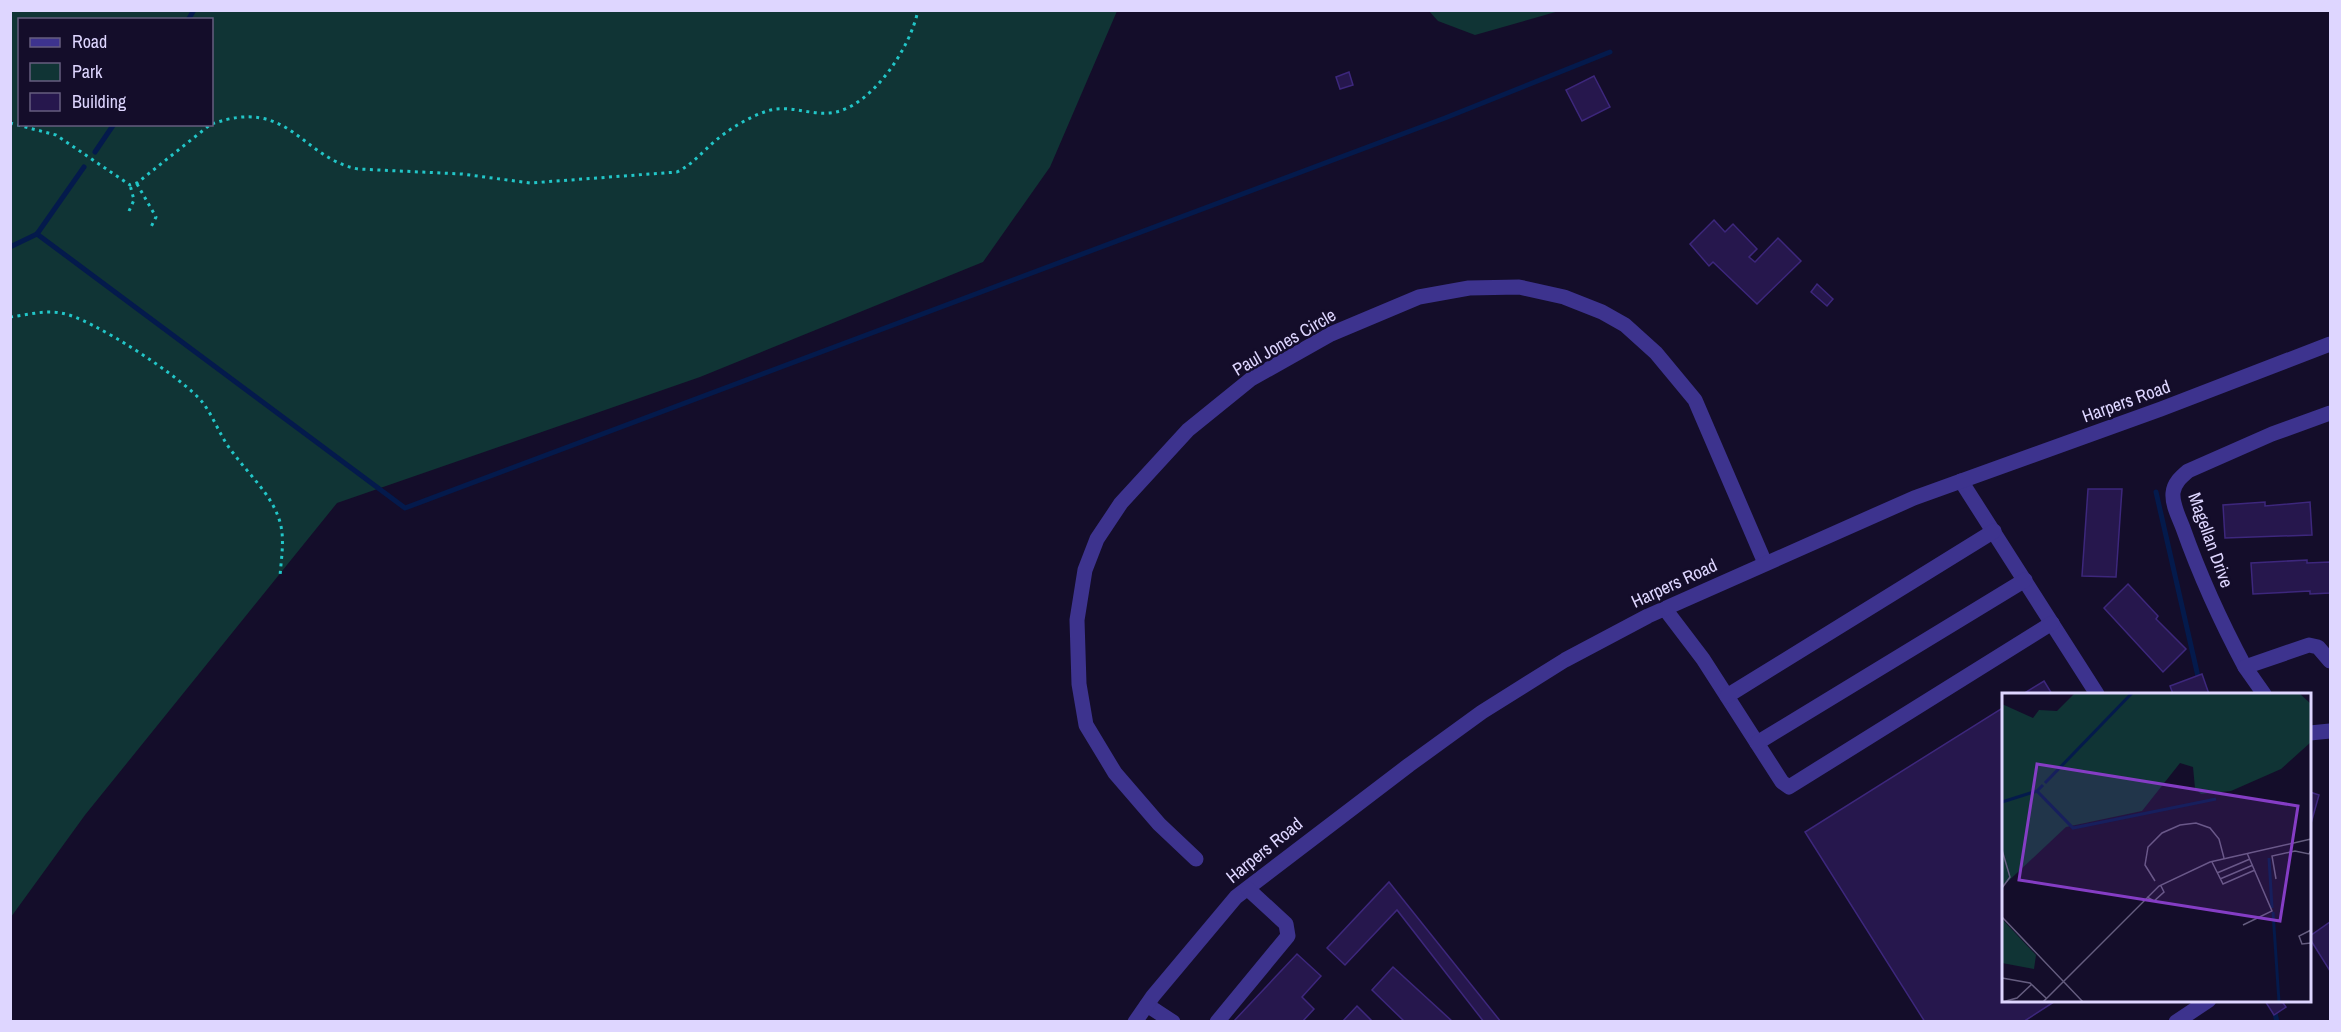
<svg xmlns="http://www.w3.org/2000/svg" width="2341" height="1032" viewBox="0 0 2341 1032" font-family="'Archivo Narrow',sans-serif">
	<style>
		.green { fill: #103435; fill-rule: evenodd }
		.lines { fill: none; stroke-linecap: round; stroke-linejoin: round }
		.stream { stroke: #041a4c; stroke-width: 5 }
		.building { fill: #26174d; stroke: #3d277c; stroke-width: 1.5 }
		.path { stroke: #22c6c8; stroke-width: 3; stroke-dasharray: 3 4.5; stroke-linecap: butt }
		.minor { stroke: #3d338e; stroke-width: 15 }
		.labels { text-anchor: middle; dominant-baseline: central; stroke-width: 5; stroke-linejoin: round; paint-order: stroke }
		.street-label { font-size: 18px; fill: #ded6ff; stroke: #140d2a }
		.inset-river { fill: none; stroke: #041a4c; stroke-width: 3 }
		.inset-road { fill: none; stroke: #655d7f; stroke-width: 1.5 }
		.view { fill: #853dc5; fill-opacity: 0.15; stroke: #853dc5; stroke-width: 3 }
		.inset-edge { fill: none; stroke: #ded6ff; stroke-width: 3 }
	</style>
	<rect width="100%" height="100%" fill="#140d2a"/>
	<g class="green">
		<path d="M11,10h1106v1l-67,156 -67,95 -283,115 -363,126 -252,312 -74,102zM20,20h192v104h-192z"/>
		<path d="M1429,11h130l-84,24 -37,-14z"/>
	</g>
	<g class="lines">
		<g class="stream">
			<path d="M188,20l6,-10"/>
			<path d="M95,152l19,-28"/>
			<path d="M37,234l368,274 1040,-390 165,-66"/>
			<path d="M10,247l27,-13 47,-67"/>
			<path d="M2156,492l46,202"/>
			<path d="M2272,1000l5,22"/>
		</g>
	</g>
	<g class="building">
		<path d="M1349,72l4,13 -13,4 -4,-12z"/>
		<path d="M1594,76l16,31 -28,14 -16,-31z"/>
		<path d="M1714,220l11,12 8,-8 24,25 -8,8 6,5 23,-24 23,23 -44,43 -44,-42 -4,4 -19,-22z"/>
		<path d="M1817,284l16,15 -6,7 -16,-14z"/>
		<path d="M2088,489h34l-6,88 -34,-1z"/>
		<path d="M2265,502v4l45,-4 2,33 -87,3 -2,-33z"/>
		<path d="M2307,560v3l23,-1v31l-20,1v-3l-57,3 -2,-31z"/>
		<path d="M2128,584l30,32 -2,3 30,30 -23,23 -59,-64z"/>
		<path d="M2202,674l7,20h-36l-3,-8z"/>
		<path d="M2044,681l8,13h-29z"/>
		<path d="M2004,707v293h53l-34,22h-98l-120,-190z"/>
		<path d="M2310,792l9,3 -9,32z"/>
		<path d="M1389,882l112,140h-17l-87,-112 -52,55 -18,-17z"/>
		<path d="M2330,922v49l-20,-32v-3z"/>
		<path d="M1297,954l24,22 -19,21 12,12 -12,13h-69z"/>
		<path d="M1393,967l60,55h-48l-33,-32z"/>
		<path d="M2281,1000l5,7 -12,8 -9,-14z"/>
		<path d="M1357,1006l16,16h-31z"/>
	</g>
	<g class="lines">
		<g class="path">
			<path d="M10,123l46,12 74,50 7,-2 74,-59"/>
			<path d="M212,124c77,-28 89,34 146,45l104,5 68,9 147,-11c16,-8 24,-19 38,-31 14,-12 34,-24 52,-30 22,-7 41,4 63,2 41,-4 81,-66 88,-103"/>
			<path d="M137,184l19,33 -5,10"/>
			<path d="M129,211l5,-11 -4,-15"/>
			<path d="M10,317c17,-2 34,-7 51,-4 29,4 124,66 142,90 12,16 18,36 31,51 16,22 38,41 46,68 5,18 1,37 0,55"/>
		</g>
		<g class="minor">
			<path d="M1961,481l136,213"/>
			<path d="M1665,609l38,50 79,123 7,5 263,-164"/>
			<path d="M2245,667c-24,-45 -45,-91 -62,-139 -4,-11 -11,-23 -10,-35 1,-10 8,-16 15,-22l84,-37 58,-21"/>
			<path d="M2264,694l-19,-27 64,-22 9,2 12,14"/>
			<path d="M1727,696l267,-165"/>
			<path d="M2310,733l20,-2"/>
			<path d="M1757,743l268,-163"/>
			<path d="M1196,859l-37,-35 -44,-51 -29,-48 -7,-41 -2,-64 8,-50 12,-31 24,-36 67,-73 63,-51 80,-45 88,-37 50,-9 50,-1 45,10 38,15 23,13 31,28 39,47 70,163"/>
			<path d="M1147,1005l26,17"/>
			<path d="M1135,1022l18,-26 83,-99 173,-132 73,-53 83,-52 83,-44 266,-118 247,-89 169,-65"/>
			<path d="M1217,1022l71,-86 -2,-12 -38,-35"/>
			<path d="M2176,1022l33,-22"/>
		</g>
	</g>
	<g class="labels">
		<g class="street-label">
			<text transform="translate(1284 342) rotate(-30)">Paul Jones Circle</text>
			<text transform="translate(2126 401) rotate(-20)">Harpers Road</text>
			<text transform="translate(2211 540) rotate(70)">Magellan Drive</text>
			<text transform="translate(1674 583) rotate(-25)">Harpers Road</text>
			<text transform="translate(1264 850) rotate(-39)">Harpers Road</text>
		</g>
	</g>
	<g transform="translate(2002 693)">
		<rect width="309" height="309" fill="#140d2a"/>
		<path d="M73,0h224l12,11v38l-30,27 -50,22 -30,3 -6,-6 -2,-21 -13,-4 -38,48 -76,16 -64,60v-183l31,14 6,-8 18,1zM0,226l34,36 -2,14 -32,-6z" fill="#103435"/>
		<path class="inset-river" d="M43,90l87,-90M35,98l36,37 143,-29M0,109l35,-11 6,-6M267,165l3,50M271,219l6,90"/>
		<path class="inset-road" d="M0,157l8,27 -8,11M210,169l11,22 32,-14M215,180l33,-14M218,186l33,-14M274,186l-4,-23 23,-5 14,3 2,-4M153,188l-10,-16 3,-18 14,-14 18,-8 16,-2 14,5 9,11 5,19M145,204l7,4 10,-9 -3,-6M0,224l81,85M241,232l29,-14 -25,-58M309,237l-12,6 3,8 9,-1M0,285l28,5 16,15M0,309l15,-4 15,-14M41,309l116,-116 51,-24 101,-23"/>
		<path class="view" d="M35,71l261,42 -18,115 -261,-41z"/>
		<rect width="309" height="309" class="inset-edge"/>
	</g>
	<rect width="2341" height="1032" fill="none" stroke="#ded6ff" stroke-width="24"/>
	<rect x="18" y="18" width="195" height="108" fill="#140d2a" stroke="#655d7f" stroke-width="1.5"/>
	<rect x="30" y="38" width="30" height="9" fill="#3d338e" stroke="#655d7f" stroke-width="1.5"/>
	<text x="72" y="48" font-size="18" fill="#ded6ff">Road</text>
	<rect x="30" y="63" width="30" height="18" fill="#103435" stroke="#655d7f" stroke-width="1.5"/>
	<text x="72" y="78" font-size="18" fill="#ded6ff">Park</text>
	<rect x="30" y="93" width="30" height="18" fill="#26174d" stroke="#655d7f" stroke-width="1.5"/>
	<text x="72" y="108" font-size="18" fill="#ded6ff">Building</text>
</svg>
